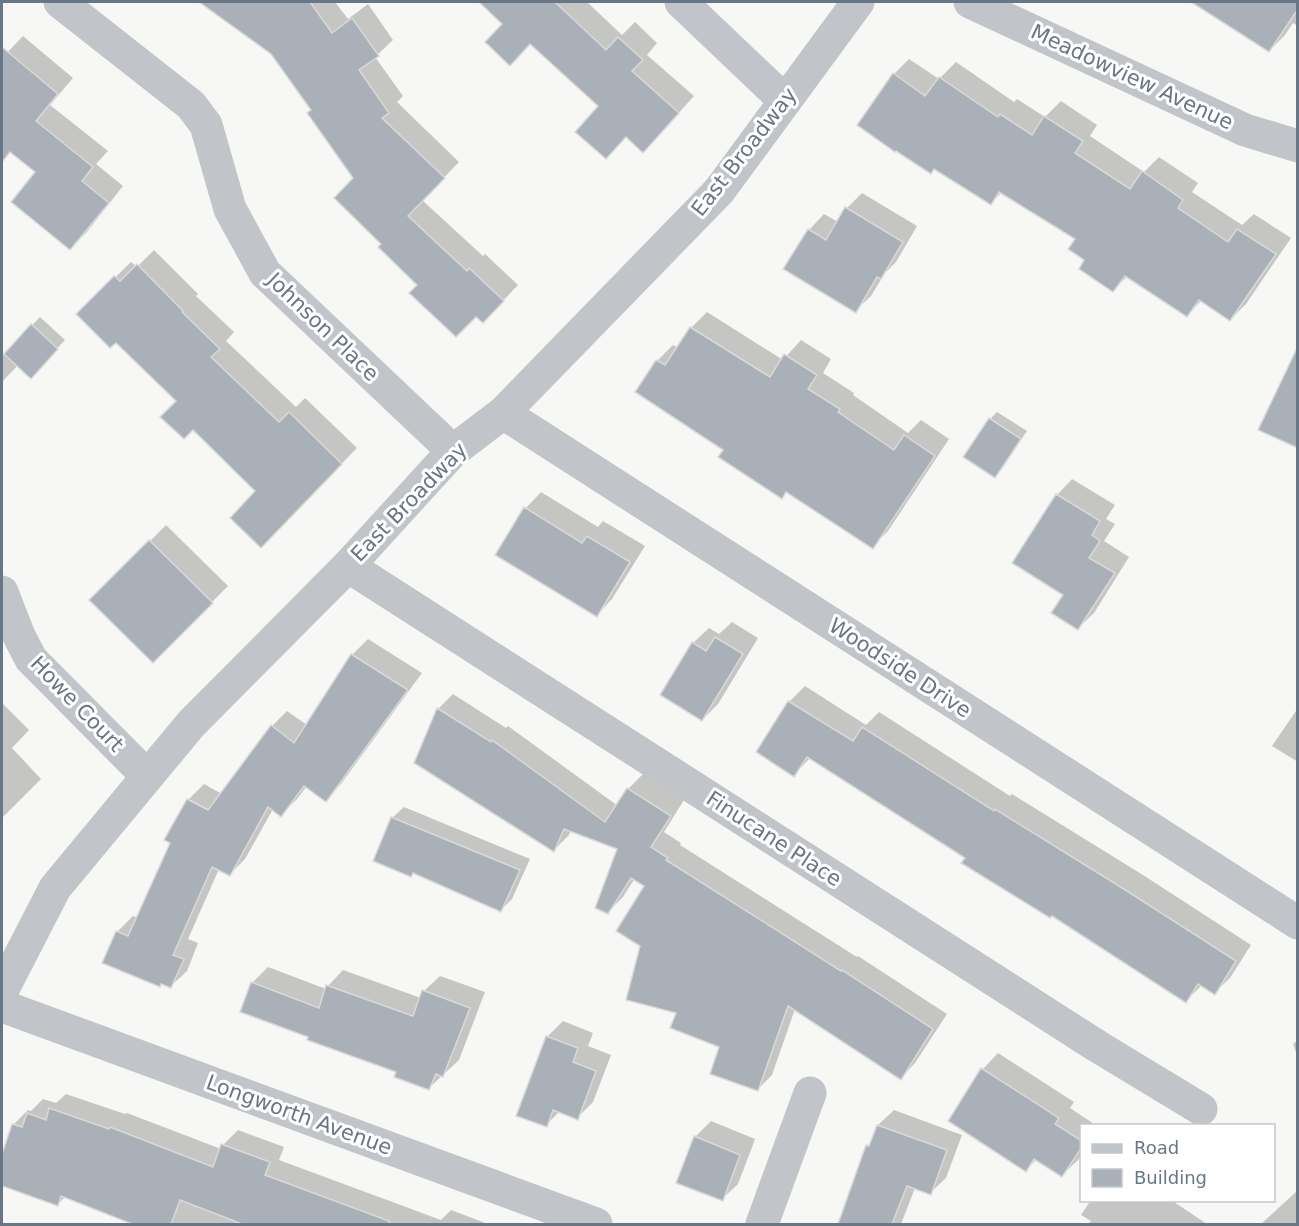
<svg xmlns="http://www.w3.org/2000/svg" width="1299" height="1226" viewBox="0 0 1299 1226" font-family="'DejaVu Sans',sans-serif">
	<style>
		.shadow { fill: #0003; fill-rule: evenodd }
		.building { fill: #aab0b7; stroke: #d9d9d7; stroke-width: 1.5 }
		.lines { fill: none; stroke-linecap: round; stroke-linejoin: round }
		.street { stroke: #c1c4c8; stroke-width: 33 }
		.labels { text-anchor: middle; dominant-baseline: central; stroke-width: 6; stroke-linejoin: round; paint-order: stroke }
		.street-label { font-size: 21px; fill: #687685; stroke: #fff }
	</style>
	<rect width="100%" height="100%" fill="#f7f8f5"/>
	<g class="shadow">
		<path d="M215,2h120l13,17 20,-15 25,36 -18,17 28,39 -6,6 62,60 -37,38 61,56 2,-2 33,31 -20,21 -22,10 -57,-31 -36,-41 -28,-66 -43,-68 -40,-57z"/>
		<path d="M481,2h106l35,33 13,-13 22,21 -10,12 47,41 -35,39 -32,1 -27,-30 -70,-63 -25,-19z"/>
		<path d="M1193,2h105v24l-5,-3 -8,12 -16,16z"/>
		<path d="M23,36l50,42 -23,27 58,46 -12,13 27,22 -37,47 -16,15 -33,-76 -35,-29v-85z"/>
		<path d="M909,59l30,20 17,-17 58,40 3,-3 28,18 16,-16 36,24 -7,11 54,36 15,-15 39,26 -6,9 50,33 12,-11 37,24 -45,66 -16,16 -28,-20 -15,15 -59,-39 -15,14 -27,-30 -9,-21 -75,-47 -11,11 -56,-35 -4,4 -37,-98z"/>
		<path d="M862,193l55,33 -21,36 -11,11 -14,23 -16,15 -46,-81 15,-16 14,8 9,-14z"/>
		<path d="M154,250l44,44 -2,2 38,36 -8,9 70,66 9,-9 52,50 -96,98 -4,-55 -79,-91 -62,-59 -38,-27 53,-52 6,5z"/>
		<path d="M707,312l76,48 18,-20 30,19 -8,14 31,20 -1,2 55,38 13,-13 28,19 -61,92 -16,16 -84,-56 -6,6 -57,-48 -68,-88 16,-16 5,3 13,-20z"/>
		<path d="M40,317l25,23 -27,29 -20,-4 -16,17v-30l2,3z"/>
		<path d="M997,412l30,19 -25,38 -7,7 -5,-57z"/>
		<path d="M1072,479l43,26 -9,14 9,5 -11,17 25,16 -35,56 -16,15 -13,-34 -8,-99z"/>
		<path d="M541,492l57,35 5,-6 42,25 -33,53 -15,16 -100,-61 29,-46z"/>
		<path d="M166,525l62,61 -75,75 -61,-61z"/>
		<path d="M732,622l26,16 -40,66 -16,16 -9,-77 16,-15 10,6z"/>
		<path d="M368,639l54,34 -81,111 -15,16 -19,-14 -10,13 -16,16 -8,-6 -28,50 -15,15 -11,-5 -31,70 10,4 -11,28 -16,15 -54,-54 16,-16 5,2 34,-75 16,-43 16,-16 18,10 50,-68 15,-15 20,14 45,-70zM191,800l24,13 -1,2 -23,-12z"/>
		<path d="M805,686l61,39 13,-13 131,84 2,-2 131,81 108,70 -21,33 -16,15 -12,-8 -16,16 -219,-144 -157,-99 -16,17 -5,-73z"/>
		<path d="M453,694l53,34 2,-2 110,80 10,-17 15,-15 41,26 -20,32 17,11 -1,2 177,112 1,-1 89,58 -32,49 -14,15 -106,-69 -23,66 -15,15 -36,-44 -43,-34 -32,-126 -11,-8 -12,19 -15,15 11,-64 -48,-18 -2,5 -15,15 -116,-141z"/>
		<path d="M2,703l27,27 -17,18 29,31 -39,39z"/>
		<path d="M1298,708v54l-26,-16z"/>
		<path d="M404,807l126,52 -18,40 -11,11 -109,-92z"/>
		<path d="M268,967l58,22 2,-3 15,-16 78,28 3,-7 16,-15 45,16 -26,68 -30,28 -31,-17 -88,-35 -58,-53z"/>
		<path d="M563,1021l30,12 -5,13 23,9 -18,47 -16,16 -17,-7 -14,14 1,-88z"/>
		<path d="M1298,1040v18l-5,-14z"/>
		<path d="M998,1053l76,49 -4,6 27,18h-15v28l-4,6 -16,15 -25,-16 -11,11 -43,-101z"/>
		<path d="M66,1094l59,20 2,-1 94,36 2,-4 15,-15 46,17 -5,13 162,60 10,-10 37,14h-352l-70,-28 -8,8 -56,-19v-27l11,-33 15,-15 3,1 12,-12 13,4z"/>
		<path d="M894,1110l68,25 -16,43 -16,15 -15,-5 -14,36h-61l27,-78 5,-4 6,-17z"/>
		<path d="M711,1121l44,18 -17,45 -16,15 -27,-62z"/>
		<path d="M1298,1190v34h-37z"/>
		<path d="M1091,1200h80l36,24h-119l3,-3 -10,-6z"/>
	</g>
	<g class="building">
		<path d="M199,2h111l22,31 20,-15 27,38 -20,14 30,43 -7,5 63,60 -37,38 59,55 2,-3 35,33 -21,22 -7,-6 -20,20 -47,-44 8,-8 -39,-38 3,-3 -47,-46 19,-20 -46,-65 4,-3 -40,-56z"/>
		<path d="M479,2h76l51,48 12,-13 25,23 -11,11 47,42 -36,40 -17,-16 -20,22 -31,-27 23,-26 -68,-62 -20,22 -25,-24 17,-18z"/>
		<path d="M1191,2h107v7l-29,43z"/>
		<path d="M2,47l56,47 -22,27 57,46 -11,14 27,22 -39,47 -59,-48 24,-30 -25,-20 -8,10z"/>
		<path d="M893,73l32,23 14,-19 59,40 2,-3 32,21 12,-19 39,25 -8,12 55,36 12,-18 41,29 -5,8 50,34 9,-13 39,25 -46,67 -31,-21 -12,17 -62,-41 -12,16 -34,-23 5,-9 -16,-11 7,-10 -76,-47 -8,13 -57,-36 -3,5 -35,-23 -1,1 -38,-27z"/>
		<path d="M845,207l58,35 -22,37 -4,-2 -21,36 -73,-44 25,-40 18,11z"/>
		<path d="M137,264l46,47 -1,1 38,37 -9,8 68,65 10,-10 53,52 -81,84 -31,-30 25,-27 -62,-61 -9,9 -24,-22 16,-16 -60,-58 -6,5 -34,-34 38,-38 6,5z"/>
		<path d="M31,324l27,25 -27,30 -27,-25z"/>
		<path d="M690,327l80,50 14,-23 33,21 -9,14 32,20 -2,3 56,38 10,-15 31,21 -62,93 -87,-57 -4,7 -64,-42 5,-7 -88,-58 21,-32 9,5z"/>
		<path d="M1298,346v102l-40,-18z"/>
		<path d="M989,418l32,21 -26,39 -32,-21z"/>
		<path d="M1056,494l44,27 -8,14 8,6 -11,17 26,15 -37,57 -27,-17 12,-18 -51,-32z"/>
		<path d="M524,507l58,36 5,-7 43,26 -33,55 -102,-62z"/>
		<path d="M149,540l64,63 -60,60 -64,-63z"/>
		<path d="M715,637l28,17 -41,67 -42,-26 32,-53 14,9z"/>
		<path d="M351,654l57,36 -82,112 -22,-16 -23,31 -13,-10 -38,69 -18,-9 -39,88 11,4 -13,29 -10,-4 -1,3 -58,-24 14,-32 12,5 42,-93 -6,-3 23,-41 21,11 63,-85 23,18z"/>
		<path d="M788,701l65,40 9,-14 132,84 1,-2 132,82 109,70 -21,34 -17,-11 -12,19 -134,-87 -2,2 -89,-55 4,-5 -158,-101 -13,20 -38,-25z"/>
		<path d="M437,708l54,34 1,-2 113,82 22,-34 44,28 -20,31 17,11 -2,2 175,111 1,-1 91,59 -32,51 -113,-74 -30,85 -48,-17 9,-27 -49,-19 6,-15 -50,-13 14,-54 -24,-15 28,-45 -13,-8 -23,36 -13,-6 22,-59 -53,-20 -10,23 -140,-89z"/>
		<path d="M391,817l129,53 -19,42 -88,-39 -2,4 -38,-16z"/>
		<path d="M251,982l68,26 7,-23 87,31 9,-26 48,18 -27,69 -7,-3 -7,16 -35,-13 2,-5 -89,-32 1,-3 -68,-25z"/>
		<path d="M546,1036l32,12 -5,14 23,9 -18,49 -25,-10 -6,17 -31,-11z"/>
		<path d="M981,1068l78,50 -4,6 27,17v6l-20,30 -28,-18 -8,13 -78,-51z"/>
		<path d="M49,1108l60,21 1,-2 103,40 8,-23 49,18 -5,13 124,46 -1,3h-146l-62,-24 -9,24h-39l-71,-28 -3,10 -56,-20v-32l10,-30 10,3 5,-14 19,7z"/>
		<path d="M877,1125l70,25 -16,45 -24,-9 -15,38h-54l28,-79 3,1z"/>
		<path d="M694,1136l46,19 -17,46 -47,-18z"/>
	</g>
	<g class="lines">
		<g class="street">
			<path d="M60,2l131,103 15,20 24,84 35,64 188,178"/>
			<path d="M681,2l104,99"/>
			<path d="M970,2l275,128 53,16"/>
			<path d="M503,413l795,510"/>
			<path d="M348,566l749,480 104,63"/>
			<path d="M2,592l17,44 12,23 116,117"/>
			<path d="M2,991l53,-103 136,-164 157,-158 105,-115 50,-38 216,-222 139,-189"/>
			<path d="M2,1006l594,218"/>
			<path d="M762,1224l48,-131"/>
		</g>
	</g>
	<g class="labels">
		<g class="street-label">
			<text transform="translate(1132 77) rotate(25)">Meadowview Avenue</text>
			<text transform="translate(744 152) rotate(-52)">East Broadway</text>
			<text transform="translate(323 327) rotate(44)">Johnson Place</text>
			<text transform="translate(409 502) rotate(-46)">East Broadway</text>
			<text transform="translate(900 668) rotate(33)">Woodside Drive</text>
			<text transform="translate(77 704) rotate(46)">Howe Court</text>
			<text transform="translate(774 839) rotate(33)">Finucane Place</text>
			<text transform="translate(299 1115) rotate(20)">Longworth Avenue</text>
		</g>
	</g>
	<rect width="1299" height="1226" fill="none" stroke="#687685" stroke-width="6"/>
	<rect x="1080" y="1124" width="195" height="78" fill="#ffffff" stroke="#c3c8ce" stroke-width="1.5"/>
	<rect x="1092" y="1144" width="30" height="9" fill="#c1c4c8" stroke="#c3c8ce" stroke-width="1.5"/>
	<text x="1134" y="1154" font-size="18" fill="#687685">Road</text>
	<rect x="1092" y="1169" width="30" height="18" fill="#aab0b7" stroke="#c3c8ce" stroke-width="1.5"/>
	<text x="1134" y="1184" font-size="18" fill="#687685">Building</text>
</svg>
